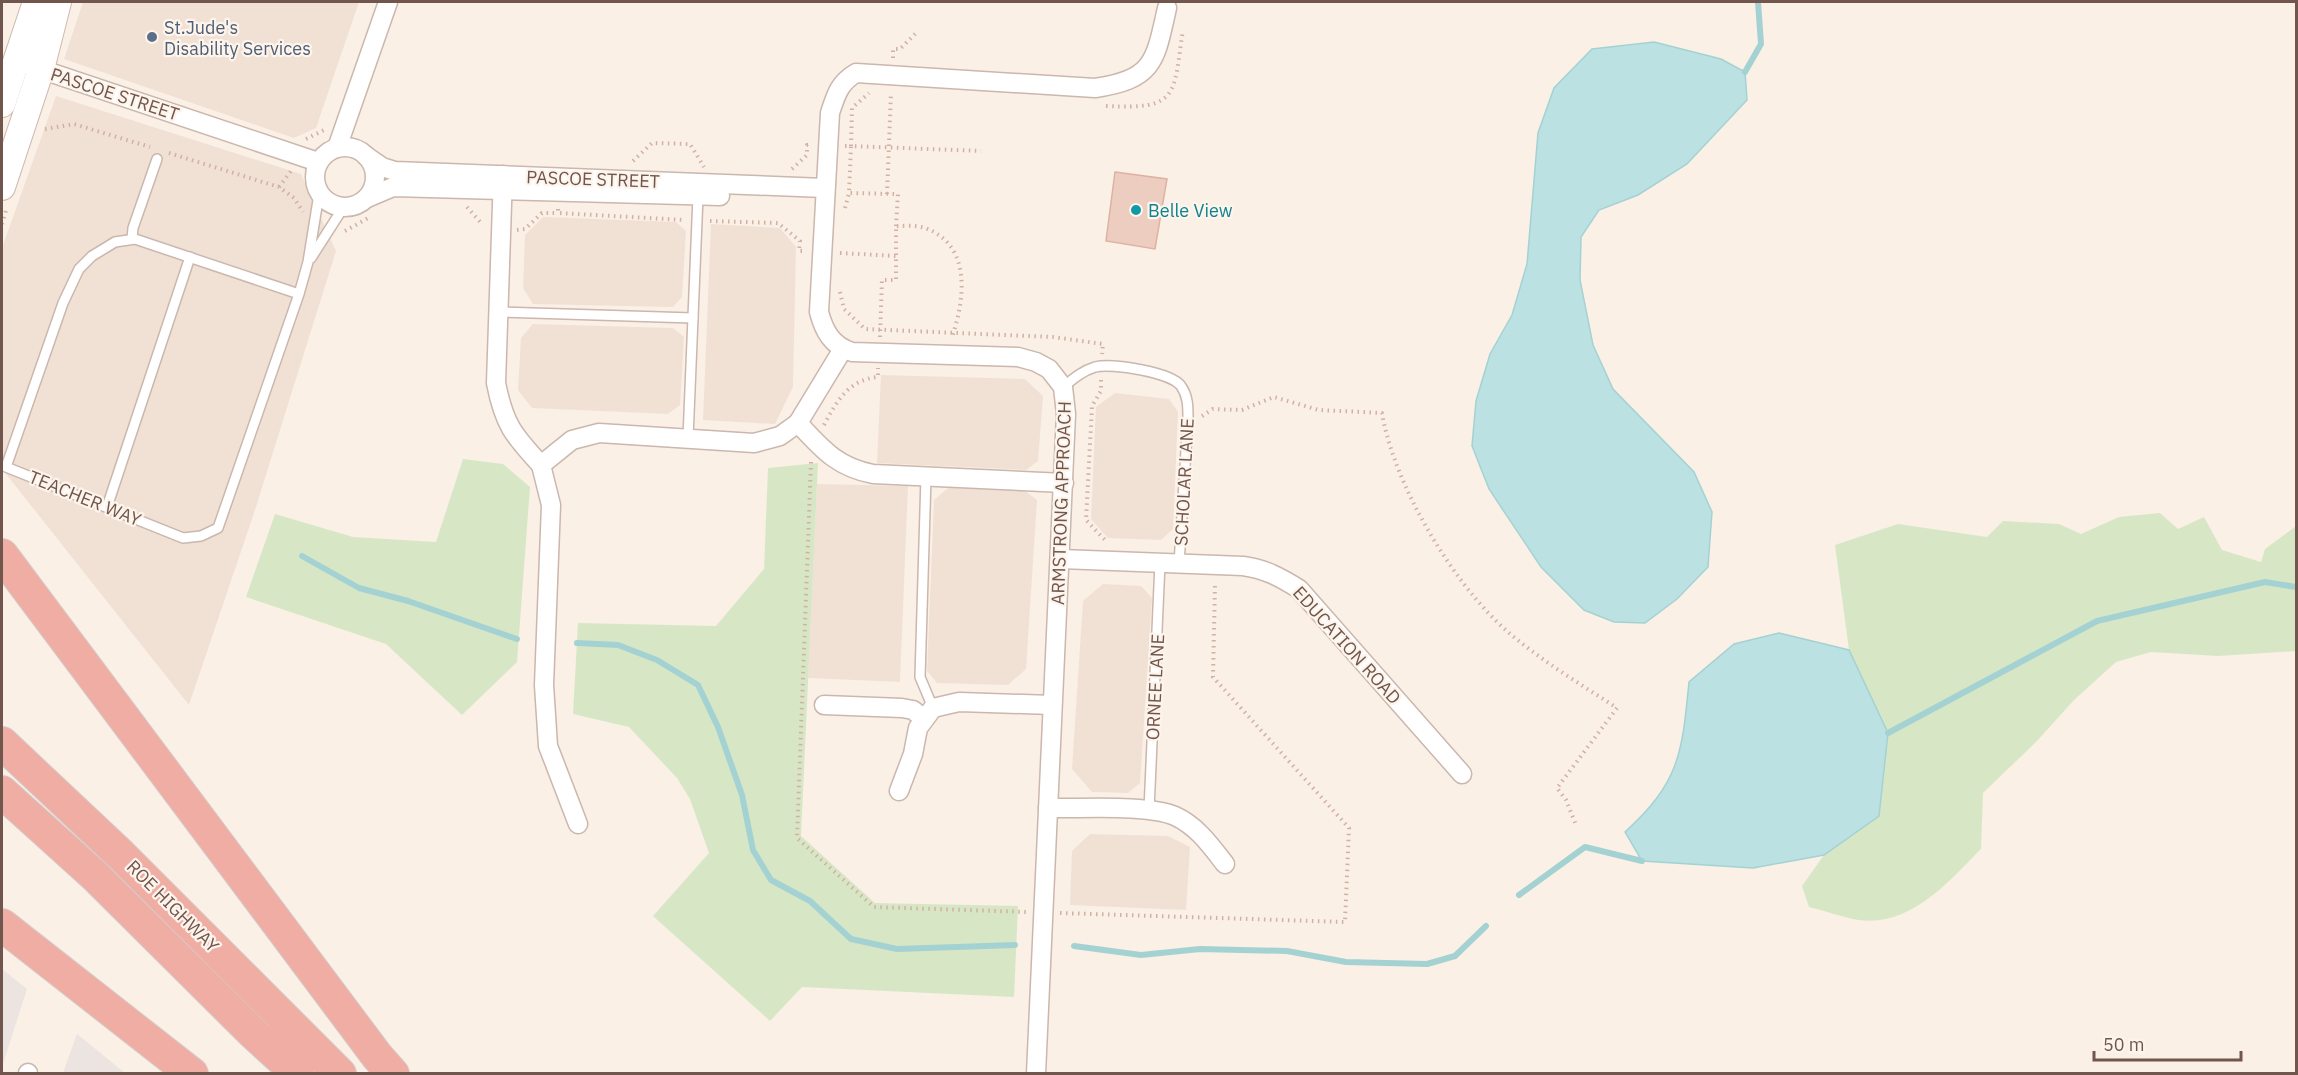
<svg xmlns="http://www.w3.org/2000/svg" width="2298" height="1075" viewBox="0 0 2298 1075" font-family="'IBM Plex Sans',sans-serif">
	<style>
		.residential { fill: #f1e1d5 }
		.industrial { fill: #ebe4e0 }
		.green { fill: #d7e7c6 }
		.water { fill: #bce1e2; stroke: #a4d2d3; stroke-width: 1.5 }
		.lines { fill: none; stroke-linecap: round; stroke-linejoin: round }
		.stream { stroke: #a4d2d3; stroke-width: 6 }
		.building { fill: #edcdc0; stroke: #deb2a2; stroke-width: 1.5 }
		.service-casing { stroke: #cbb7ad; stroke-width: 12 }
		.minor-casing { stroke: #cbb7ad; stroke-width: 21 }
		.secondary-casing { stroke: #d0b9ae; stroke-width: 28 }
		.motorway-casing { stroke: #d4ccca; stroke-width: 34 }
		.path { stroke: #d2b0a4; stroke-width: 4; stroke-dasharray: 1.5 4.5; stroke-linecap: butt }
		.service { stroke: #fff; stroke-width: 9 }
		.minor { stroke: #fff; stroke-width: 18 }
		.secondary { stroke: #fff; stroke-width: 26 }
		.motorway { stroke: #efada3; stroke-width: 32 }
		.service-dot { fill: #5c6f8a; stroke: #fdf4ec; stroke-width: 2 }
		.culture-dot { fill: #0f9aa8; stroke: #fdf4ec; stroke-width: 2 }
		.labels { text-anchor: middle; dominant-baseline: central; stroke-width: 4.5; stroke-linejoin: round; paint-order: stroke }
		.service-label { font-size: 18px; fill: #4e5e75; stroke: #fdf4ec; text-anchor: start }
		.street-label { font-size: 18px; fill: #71564d; stroke: #fdf4ec }
		.culture-label { font-size: 18px; fill: #0d838f; stroke: #fdf4ec; text-anchor: start }
	</style>
	<rect width="100%" height="100%" fill="#faf0e6"/>
	<g class="residential">
		<path d="M83,2h276l-43,126 -22,10 -230,-79z"/>
		<path d="M56,96l245,78 35,77 -81,259 -66,195 -187,-236v-221z"/>
		<path d="M543,217l133,5 10,9 -4,66 -9,10 -140,-3 -10,-16 2,-53z"/>
		<path d="M711,224l69,4 16,19 -3,140 -18,37 -72,-4z"/>
		<path d="M533,324l140,4 11,9 -4,68 -12,9 -136,-6 -14,-18 3,-52z"/>
		<path d="M881,375l144,4 18,17 -5,65 -12,9 -149,-7z"/>
		<path d="M1115,393l54,6 9,13 -5,117 -12,11 -53,-2 -17,-19 5,-112z"/>
		<path d="M817,484l91,2 -8,196 -92,-4z"/>
		<path d="M949,487l76,4 12,9 -11,169 -18,16 -71,-2 -10,-12 7,-171z"/>
		<path d="M1103,584l38,2 11,12 -12,185 -12,10 -36,-1 -20,-23 11,-168z"/>
		<path d="M1090,834l78,2 22,11 -4,63 -116,-5 2,-54z"/>
	</g>
	<g class="industrial">
		<path d="M2,969l25,20 -25,78z"/>
		<path d="M77,1034l48,39h-62z"/>
	</g>
	<g class="green">
		<path d="M463,459l40,5 27,23 -13,175 -55,53 -76,-71 -140,-47 29,-83 78,23 83,5z"/>
		<path d="M818,463l-17,373 74,67 143,3 -4,91 -212,-10 -32,34 -117,-105 56,-63 -19,-54 -13,-21 -48,-51 -56,-13 5,-91 138,3 48,-57 4,-101z"/>
		<path d="M2160,513l18,16 26,-12 18,33 39,12 4,-13 31,-23v125l-78,5 -67,-4 -35,10 -42,38 -37,41 -54,52 -2,56c-33,33 -70,78 -123,71 -16,-3 -33,-9 -49,-13l-7,-21 22,-31 55,-39 9,-82 -39,-84 -14,-105 63,-21 89,13 16,-16 56,3 22,10 38,-17z"/>
	</g>
	<g class="water">
		<path d="M1654,42l67,17 24,13 2,28 -60,64 -49,31 -39,15 -18,27 -1,43 13,65 20,44 81,83 18,40 -4,55 -31,32 -32,24 -31,-1 -30,-12 -43,-43 -52,-78 -17,-43 4,-45 14,-47 22,-39 15,-51 11,-131 16,-45 38,-39z"/>
		<path d="M1779,633l70,17 39,83 -9,83 -55,39 -71,13 -111,-7 -17,-29c55,-50 57,-79 64,-150l45,-38z"/>
	</g>
	<g class="lines">
		<g class="stream">
			<path d="M1745,72l16,-28 -3,-42"/>
			<path d="M302,556l57,32 49,13 109,38"/>
			<path d="M577,643l41,2 39,15 41,25 20,42 24,68 11,55 18,30 39,21 41,38 46,10 118,-4"/>
			<path d="M1888,733l209,-112 168,-39 31,5"/>
			<path d="M1519,895l66,-48 57,14"/>
			<path d="M1074,946l67,9 59,-6 87,2 59,11 81,2 28,-8 31,-30"/>
		</g>
	</g>
	<path class="building" d="M1115,172l52,7 -12,70 -49,-8z"/>
	<g class="lines">
		<defs>
			<g id="service">
				<path d="M132,239l1,-11 24,-69"/>
				<path d="M311,258l32,-50"/>
				<path d="M299,294l-164,-55 -20,3 -23,14 -13,13 -16,34 -57,164 177,71 18,-2 17,-8 81,-234 9,-32 11,-68"/>
				<path d="M499,312l194,6"/>
				<path d="M1063,387c10,-8 19,-16 32,-20 17,-4 76,5 86,19 7,10 7,20 7,32l-9,146"/>
				<path d="M688,438l10,-242"/>
				<path d="M926,477l-6,200 13,31"/>
				<path d="M107,507l83,-250"/>
				<path d="M1149,810l11,-247"/>
			</g>
			<g id="minor">
				<path d="M31,66l287,96"/>
				<circle cx="345" cy="177" r="30"/>
				<path d="M337,148l51,-146"/>
				<path d="M366,156l16,11 13,4 429,17"/>
				<path d="M503,175l-7,208c8,41 17,52 45,82l31,-25 27,-7 155,10 26,-7 18,-13"/>
				<path d="M367,198l26,-11 327,9"/>
				<path d="M843,349l-45,74c24,26 39,44 75,51l191,9"/>
				<path d="M541,465l10,40 -7,180 4,61 30,78"/>
				<path d="M1061,559l182,7c22,3 37,11 56,23l163,185"/>
				<path d="M824,705l78,3 11,2 10,8"/>
				<path d="M899,791l14,-37 5,-26 15,-20 26,-6 93,3"/>
				<path d="M1048,808c32,1 99,-4 127,8 22,10 36,30 50,48"/>
				<path d="M28,1074v-1"/>
				<path d="M1036,1074l30,-660 -3,-27 -14,-18 -13,-7 -18,-5 -166,-5c-20,-6 -28,-21 -33,-40l11,-199c6,-18 9,-30 26,-40l239,15c59,-9 60,-26 72,-80"/>
			</g>
			<g id="secondary">
				<path d="M2,104l34,-102"/>
				<path d="M2,187l39,-118 17,-67"/>
			</g>
			<g id="motorway">
				<path d="M2,555l375,501 16,18"/>
				<path d="M2,743l119,112 219,219"/>
				<path d="M2,792l93,84 158,157 45,41"/>
				<path d="M2,925l190,149"/>
			</g>
		</defs>
		<use href="#service" class="service-casing"/>
		<use href="#minor" class="minor-casing"/>
		<use href="#secondary" class="secondary-casing"/>
		<use href="#motorway" class="motorway-casing"/>
		<g class="path">
			<path d="M893,58v-9h7l16,-16"/>
			<path d="M1106,106c74,4 67,-11 77,-76"/>
			<path d="M45,129l29,-5 76,23"/>
			<path d="M306,139l18,-9"/>
			<path d="M845,146h6l1,-38 17,-15"/>
			<path d="M169,153l110,34 15,11 9,14"/>
			<path d="M633,161l19,-18 38,1 14,23"/>
			<path d="M792,169l15,-14v-10h3"/>
			<path d="M279,187l12,-16"/>
			<path d="M887,194l4,-101"/>
			<path d="M467,207l15,17"/>
			<path d="M845,208l4,-15"/>
			<path d="M558,209v4l126,7"/>
			<path d="M710,221l68,2 22,18 -1,10h6"/>
			<path d="M2,224l5,-17"/>
			<path d="M896,226l2,-32 -49,-1 2,-47 130,5"/>
			<path d="M517,230l8,-1 17,-16h16"/>
			<path d="M345,231l25,-14"/>
			<path d="M840,253l56,3"/>
			<path d="M840,292l4,17 21,20 188,8 50,7 -1,10"/>
			<path d="M880,337l2,-57h14v-54c9,0 20,-1 29,2 47,17 40,71 27,109"/>
			<path d="M1101,380v11l-9,15 -6,114 20,21"/>
			<path d="M1202,416l11,-7 29,1 32,-13 45,13 63,3c12,72 71,171 126,219 34,29 72,52 109,76l-60,80 9,12 10,25"/>
			<path d="M824,425c13,-24 24,-45 54,-48v-9"/>
			<path d="M811,462l-14,376 77,69 152,5"/>
			<path d="M1060,913l285,9 4,-94 -136,-151 2,-94"/>
		</g>
		<use href="#service" class="service"/>
		<use href="#minor" class="minor"/>
		<use href="#secondary" class="secondary"/>
		<use href="#motorway" class="motorway"/>
	</g>
	<circle class="service-dot" cx="152" cy="37" r="6"/>
	<circle class="culture-dot" cx="1136" cy="210" r="6"/>
	<g class="labels">
		<g class="service-label">
			<text x="164" y="27">St.Jude's<tspan x="164" dy="21">Disability Services</tspan></text>
		</g>
		<g class="street-label">
			<text transform="translate(115 94) rotate(18)">PASCOE STREET</text>
			<text transform="translate(593 179) rotate(2)">PASCOE STREET</text>
			<text transform="translate(1184 482) rotate(-87)">SCHOLAR LANE</text>
			<text transform="translate(85 498) rotate(22)">TEACHER WAY</text>
			<text transform="translate(1061 503) rotate(-88)">ARMSTRONG APPROACH</text>
			<text transform="translate(1347 645) rotate(48)">EDUCATION ROAD</text>
			<text transform="translate(1155 687) rotate(-87)">ORNEE LANE</text>
			<text transform="translate(173 906) rotate(45)">ROE HIGHWAY</text>
		</g>
		<g class="culture-label">
			<text x="1148" y="210">Belle View</text>
		</g>
	</g>
	<rect width="2298" height="1075" fill="none" stroke="#71564d" stroke-width="6"/>
	<path d="M2094 1051v9h147v-9" fill="none" stroke="#71564d" stroke-width="3"/>
	<text x="2103" y="1051" font-size="18" fill="#71564d" stroke="#fdf4ec" stroke-width="4.5" paint-order="stroke">50 m</text>
</svg>
